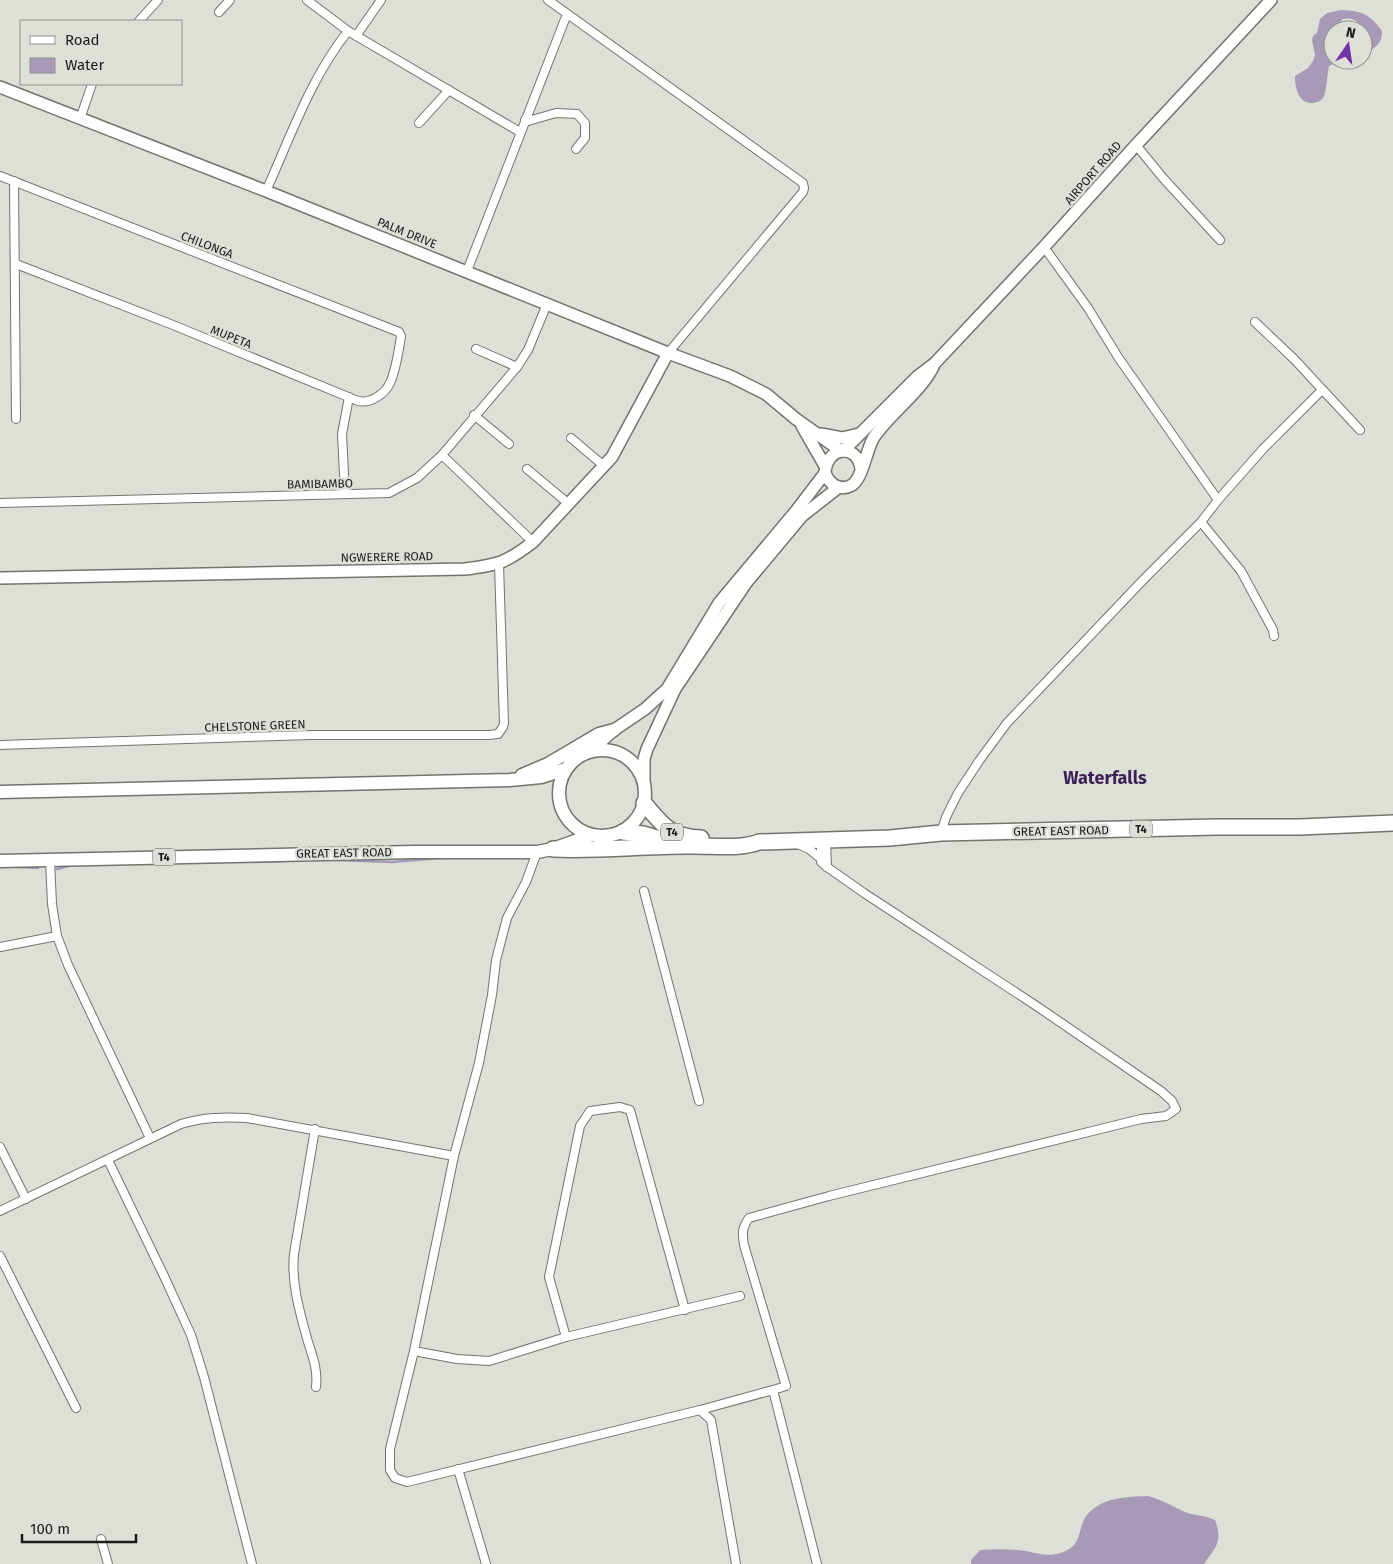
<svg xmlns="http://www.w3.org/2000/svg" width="1393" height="1564" viewBox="0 0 1393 1564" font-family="'Fira Sans',sans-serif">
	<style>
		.water { fill: #a79ab7 }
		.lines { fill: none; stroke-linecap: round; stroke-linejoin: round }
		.stream { stroke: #a79ab7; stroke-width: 2.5 }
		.street-casing { stroke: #72756d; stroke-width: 10 }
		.secondary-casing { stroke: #72756d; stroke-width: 14 }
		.primary-casing { stroke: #72756d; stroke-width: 15 }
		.highway-casing { stroke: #72756d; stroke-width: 18 }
		.street { stroke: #fff; stroke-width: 8 }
		.secondary { stroke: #fff; stroke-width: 11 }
		.primary { stroke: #fff; stroke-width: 12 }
		.highway { stroke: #fff; stroke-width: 15 }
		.labels { text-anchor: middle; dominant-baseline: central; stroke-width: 5; stroke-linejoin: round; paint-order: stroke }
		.shield { fill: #dde0d7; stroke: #545651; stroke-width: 1 }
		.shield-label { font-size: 11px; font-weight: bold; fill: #1a1b18 }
		.street-label { font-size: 12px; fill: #1a1b18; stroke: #dde0d7 }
		.district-label { font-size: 18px; font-weight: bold; fill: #3d1f58; stroke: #dde0d7 }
	</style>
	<rect width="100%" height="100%" fill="#dde0d7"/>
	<g class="water">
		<path d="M1341,10c21,1 29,4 41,21 0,14 -7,17 -19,23 0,-15 2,-39 -20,-35l-4,4 -1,4 4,3h-9v30h16l-14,3 -6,3c-2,8 -2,26 -6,32 -3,4 -6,4 -10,5 -15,1 -18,-16 -18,-27l13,-8 5,-7 2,-6 -3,-15 1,-4 4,-3 3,-14 7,-6z"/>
		<path d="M1148,1496c14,4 24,10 37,16 10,4 20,3 30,8 8,23 1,26 -11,44h-233v-4l9,-10c12,-1 25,-1 38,0 14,1 28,8 42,3 24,-7 16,-23 27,-38 15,-18 40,-18 61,-19z"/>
	</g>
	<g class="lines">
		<g class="stream">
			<path d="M335,860l57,2 48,-4"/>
			<path d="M253,862l59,-2"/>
			<path d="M17,867l21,1"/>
			<path d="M57,869l15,-4"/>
		</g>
		<defs>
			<g id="street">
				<path d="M307,0l41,31 172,101"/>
				<path d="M548,0l255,183 1,5 -1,4 -135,161"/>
				<path d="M219,12l11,-12"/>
				<path d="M139,21l19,-21"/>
				<path d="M356,36l25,-36"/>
				<path d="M80,119l12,-35"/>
				<path d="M525,120l3,1 28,-8 21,1 8,9v15l-9,11"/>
				<path d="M419,123l30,-33"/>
				<path d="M1136,145l27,33 57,62"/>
				<path d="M0,176l399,156 2,4c-2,13 -5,34 -11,47 -5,11 -20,21 -32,18l-185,-76 -157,-61"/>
				<path d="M14,181l2,238"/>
				<path d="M266,191c25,-55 44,-112 82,-160"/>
				<path d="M1044,247l44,61 30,49 100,143"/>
				<path d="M467,271l100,-257"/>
				<path d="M1255,322l39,37 66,71"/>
				<path d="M476,349l41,18"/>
				<path d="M474,415l35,29"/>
				<path d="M571,438l33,28"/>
				<path d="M442,455l91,87"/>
				<path d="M527,469l42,35"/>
				<path d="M345,494l-3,-60 7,-37"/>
				<path d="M0,503l389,-10 28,-15 25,-23 75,-88 11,-17 19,-46"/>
				<path d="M1201,522l40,49 32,59 1,6"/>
				<path d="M0,745l312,-10h177l9,-1 5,-7 1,-4 -5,-159"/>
				<path d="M941,833l5,-16 12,-24 21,-32 28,-38 137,-144 57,-57 17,-22 45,-51 59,-59"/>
				<path d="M826,840l1,27"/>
				<path d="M798,844l11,5 12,10"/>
				<path d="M537,852l-11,30 -19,36 -11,42 -4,35 -13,68 -25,93 -40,195 -24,98v21l5,8 12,4 293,-72 73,-20 44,174"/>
				<path d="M50,860l2,44 5,32 11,29 82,173"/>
				<path d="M644,891l55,210"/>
				<path d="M0,947l57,-11"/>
				<path d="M315,1129l-21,125c-3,30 6,59 14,88 5,15 10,29 8,45"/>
				<path d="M0,1147l26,52"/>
				<path d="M108,1160l56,116 27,59 13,42 48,187"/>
				<path d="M0,1211l181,-87c23,-7 43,-7 66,-6l207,38"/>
				<path d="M0,1256l76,152"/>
				<path d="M566,1337l-17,-60 31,-151 10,-15 30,-4 10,3 55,200"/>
				<path d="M414,1351l43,8 32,2 77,-24 174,-41"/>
				<path d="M773,1390l13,-4 -42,-141c-2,-12 -2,-17 5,-27l80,-22 312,-77 25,-3 10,-7 -4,-8 -11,-10 -126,-86 -171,-112 -37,-26 -6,-5v-22"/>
				<path d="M700,1410l11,10 25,144"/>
				<path d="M458,1469l28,95"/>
				<path d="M101,1539l7,25"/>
			</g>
			<g id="secondary">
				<path d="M0,87l266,104 402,162 62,23 36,18 30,25 45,32"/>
				<path d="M802,426l23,40"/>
				<path d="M821,434l21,4 17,-4"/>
				<path d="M843,451l75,-75 17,-13 109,-116 92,-102 135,-145"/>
				<path d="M861,469c-3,-26 -35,-23 -36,4 4,11 15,19 27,12 11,-7 14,-35 22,-48 17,-25 45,-43 59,-70"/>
				<path d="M0,578l465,-9c33,-4 41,-6 68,-27l79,-85 56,-104"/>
				<path d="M589,752l25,-22 31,-21 22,-20 52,-86 77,-92 29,-38"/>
				<path d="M644,780v-21l3,-10 28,-60 71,-106 56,-67 37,-29"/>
			</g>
			<g id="primary">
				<circle cx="602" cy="793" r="43"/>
				<path d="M522,775l26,-11 51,-30 15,-4"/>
				<path d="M0,792l510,-12 31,-3 25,-8"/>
				<path d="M0,861l414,-9h123l16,-3 36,-13"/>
			</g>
			<g id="highway">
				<path d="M644,803c18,22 27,34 57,35"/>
				<path d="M623,832l20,2 27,8"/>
				<path d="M553,849c45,2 89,-3 134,-3 21,-1 52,4 72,-4l131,-4 51,-5 277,-6h82l93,-4"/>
			</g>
		</defs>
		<use href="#street" class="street-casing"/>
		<use href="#secondary" class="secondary-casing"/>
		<use href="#primary" class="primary-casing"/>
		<use href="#highway" class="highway-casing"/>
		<use href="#street" class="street"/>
		<use href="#secondary" class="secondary"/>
		<use href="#primary" class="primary"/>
		<use href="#highway" class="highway"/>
	</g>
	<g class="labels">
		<g class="shield">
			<rect x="1130" y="820.5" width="22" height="17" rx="4"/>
			<rect x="661" y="823.5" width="22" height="17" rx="4"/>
			<rect x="153" y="848.5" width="22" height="17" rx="4"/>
		</g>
		<g class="shield-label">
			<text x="1141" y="829">T4</text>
			<text x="672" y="832">T4</text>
			<text x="164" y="857">T4</text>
		</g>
		<g class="street-label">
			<text transform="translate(1093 173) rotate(-49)">AIRPORT ROAD</text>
			<text transform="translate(407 233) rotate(22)">PALM DRIVE</text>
			<text transform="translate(207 245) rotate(21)">CHILONGA</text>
			<text transform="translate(231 337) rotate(22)">MUPETA</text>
			<text transform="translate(320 484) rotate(-1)">BAMIBAMBO</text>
			<text transform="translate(387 557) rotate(-1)">NGWERERE ROAD</text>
			<text transform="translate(255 726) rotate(-2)">CHELSTONE GREEN</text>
			<text transform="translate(1061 831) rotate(-1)">GREAT EAST ROAD</text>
			<text transform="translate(344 853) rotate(-1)">GREAT EAST ROAD</text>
		</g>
		<g class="district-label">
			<text x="1105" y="778">Waterfalls</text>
		</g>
	</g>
	<rect x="20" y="20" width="162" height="65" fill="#dde0d7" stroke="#8f918b"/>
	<rect x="30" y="36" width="25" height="8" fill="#ffffff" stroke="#8f918b"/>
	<text x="65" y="45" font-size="15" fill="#1a1b18">Road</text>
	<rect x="30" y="58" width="25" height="15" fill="#a79ab7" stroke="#8f918b"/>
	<text x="65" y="70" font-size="15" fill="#1a1b18">Water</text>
	<g transform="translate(1348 45) rotate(13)"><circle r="24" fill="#dde0d7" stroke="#8f918b"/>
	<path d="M0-4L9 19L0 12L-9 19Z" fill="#7232a7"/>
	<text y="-8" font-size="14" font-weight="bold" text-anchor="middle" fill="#1a1b18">N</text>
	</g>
	<path d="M22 1534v8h114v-8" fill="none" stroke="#1a1b18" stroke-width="2.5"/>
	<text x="30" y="1534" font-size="15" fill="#1a1b18" stroke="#dde0d7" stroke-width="4" paint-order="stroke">100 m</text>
</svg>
